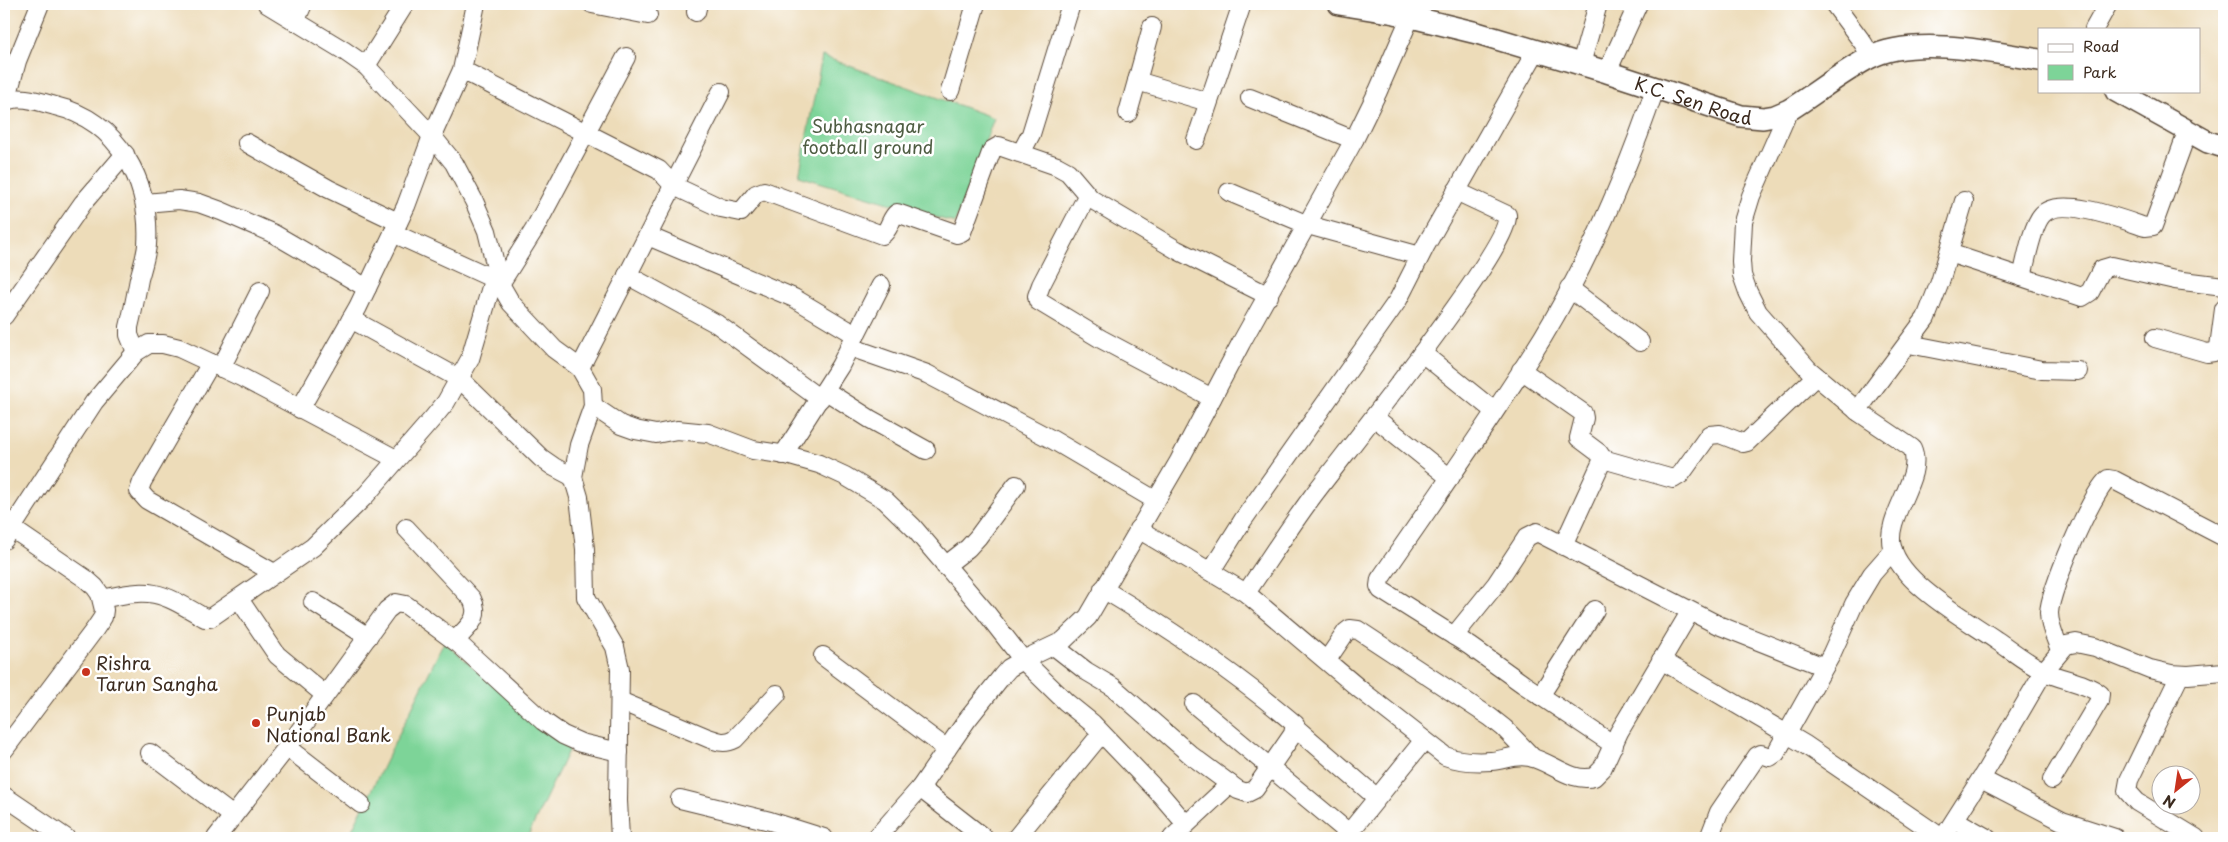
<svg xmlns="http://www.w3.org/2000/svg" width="2228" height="842" viewBox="0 0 2228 842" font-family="'Playpen Sans',sans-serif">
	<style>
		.green { fill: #7dd498; stroke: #5c7f5b }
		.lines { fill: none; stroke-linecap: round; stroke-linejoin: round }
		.minor-casing { stroke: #564535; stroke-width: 20 }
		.tertiary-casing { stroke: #564535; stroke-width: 24 }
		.minor { stroke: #fff; stroke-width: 18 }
		.tertiary { stroke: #fff; stroke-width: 21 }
		.poi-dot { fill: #c8321e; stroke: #fff; stroke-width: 2 }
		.labels { text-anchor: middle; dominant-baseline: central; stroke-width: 5; stroke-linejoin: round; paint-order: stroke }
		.street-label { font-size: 18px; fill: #3b2a1e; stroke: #fff }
		.park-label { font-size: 18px; fill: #4f5d43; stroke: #fff }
		.poi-label { font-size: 18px; fill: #3b2a1e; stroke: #fff; text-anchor: start }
	</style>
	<rect width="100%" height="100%" fill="#fff"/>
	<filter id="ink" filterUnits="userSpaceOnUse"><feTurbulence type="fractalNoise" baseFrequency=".02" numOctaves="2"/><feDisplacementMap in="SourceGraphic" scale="10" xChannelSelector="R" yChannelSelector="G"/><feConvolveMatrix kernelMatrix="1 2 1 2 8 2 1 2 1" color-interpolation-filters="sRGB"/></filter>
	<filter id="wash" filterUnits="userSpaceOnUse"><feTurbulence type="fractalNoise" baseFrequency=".0096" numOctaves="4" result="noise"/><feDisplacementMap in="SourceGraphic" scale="20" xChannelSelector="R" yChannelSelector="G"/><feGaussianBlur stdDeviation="1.12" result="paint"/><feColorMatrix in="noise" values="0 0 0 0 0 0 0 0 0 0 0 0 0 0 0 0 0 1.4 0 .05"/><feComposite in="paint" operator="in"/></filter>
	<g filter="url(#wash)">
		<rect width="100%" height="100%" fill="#eddcb9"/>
		<g class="green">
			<path d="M822,56l172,62 -39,105 -156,-47z"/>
			<path d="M444,642l125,107 -42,89h-179z"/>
		</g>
	</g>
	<g filter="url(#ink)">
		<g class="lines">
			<defs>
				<g id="minor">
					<path d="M267,4l76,46 23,16 66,70 22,27 20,38 13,30 13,53 11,19 43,46 26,19 12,21 1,17 -14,39 -6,32 6,20 6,52 1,48 29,50 5,22 -2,132 2,37"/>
					<path d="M592,4l56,11"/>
					<path d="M1834,4l29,39 8,14"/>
					<path d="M696,12l2,-8"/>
					<path d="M295,22l8,-18"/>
					<path d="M1152,27l-15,54 71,21"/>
					<path d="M2094,29l14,-25"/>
					<path d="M1581,64l17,-60"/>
					<path d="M366,66l39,-62"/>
					<path d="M462,70l197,100 15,16 47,22 20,4 15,-18 8,-3 118,44c8,-5 8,-17 15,-22l60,21 5,-2 30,-82 7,-4 58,20 11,6 23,27 86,51 92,46"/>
					<path d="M1607,72l31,-68"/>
					<path d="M950,91l26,-87"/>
					<path d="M1250,98l104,42"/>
					<path d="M6,101l11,-40 23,-57"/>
					<path d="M4,103c12,-10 37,-1 51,3 64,15 96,77 92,139 -1,11 -5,23 -8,34 -3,16 -6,32 -10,48v8l7,17"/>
					<path d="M1789,110l-38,86 -8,26 -2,39 1,14 6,17 10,20 51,58 51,43 52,35c13,29 -28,68 -20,99 9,37 74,72 104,93 15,10 31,23 47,31 18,9 42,11 57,23l-1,7 -47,79"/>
					<path d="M1128,113l9,-32"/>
					<path d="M1196,140l46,-136"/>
					<path d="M247,143l82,46 69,33"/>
					<path d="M1021,153l10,-19 40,-130"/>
					<path d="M1229,192l79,33 112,31"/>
					<path d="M1087,196l-46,89 -4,11 1,5 63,38 111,59"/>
					<path d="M145,203l34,-3 20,3 22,8 53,23 93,54"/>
					<path d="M393,233l101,46"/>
					<path d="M648,236l146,62 62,37"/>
					<path d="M1949,253l133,44 8,-5 12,-23 10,-3 63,14 49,6"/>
					<path d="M627,275l90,49 103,75"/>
					<path d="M2022,277c4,-16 10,-51 20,-62 17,-20 82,5 103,12l8,-1 35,-96"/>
					<path d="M500,284l34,-54 92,-173"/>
					<path d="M1569,288l71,54"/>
					<path d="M4,316l79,-113 42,-49"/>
					<path d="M351,319l109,60 81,79 13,9 19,10"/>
					<path d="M2155,338l52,15 7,-1 5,-5 5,-38"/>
					<path d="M1909,344l133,26 36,1"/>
					<path d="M850,347l77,27 126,66 102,60"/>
					<path d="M1422,353l72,58"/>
					<path d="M211,363l-69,119 -3,9 8,9 127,73"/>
					<path d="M221,368l39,-77"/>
					<path d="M580,368l141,-276"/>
					<path d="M1521,370l62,43 1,5 -5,20 20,15 4,6 -40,87"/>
					<path d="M826,391l44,28 56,31"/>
					<path d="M593,406l28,19 14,5 21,4 21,-4 31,3 45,17 34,5 32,9 26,12 40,24 28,27 71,83 39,50 43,42 26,21 69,72 24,28"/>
					<path d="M300,409l58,-102 48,-101 26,-70 30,-66 14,-66"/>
					<path d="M1857,411l69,-93 14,-36 24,-81"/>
					<path d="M1374,417l76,61"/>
					<path d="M783,455l57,-89 41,-81"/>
					<path d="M1603,459l70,20 8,-5 28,-39 11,-1 23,9 4,-1 69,-66"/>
					<path d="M4,523l82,56 9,8 5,7 4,16 -1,7 -8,12 -91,121"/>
					<path d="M406,528l66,71c10,20 -5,28 -17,42"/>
					<path d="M1138,529l108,64 116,98 83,65c13,5 31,6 46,5 13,-1 24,-7 38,-4 22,4 41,26 65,20l8,-8 17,-37 71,-120"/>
					<path d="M4,540l90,-138 42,-50 13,-8h14l16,4 62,29 155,82"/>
					<path d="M945,566l23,-18 10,-11 38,-52"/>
					<path d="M1211,571l32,-51 155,-220 28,-55 110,-194"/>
					<path d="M1246,593c22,-32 43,-65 66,-96 28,-38 201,-252 195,-282l-51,-24"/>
					<path d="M102,599c52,-12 58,-7 103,19h5l103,-71 53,-52 67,-77 13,-16 24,-43 26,-89"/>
					<path d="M239,599l38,56 48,40"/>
					<path d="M313,602l55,35"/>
					<path d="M1454,636l42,-52 31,-47 10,-5 181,93 106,42"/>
					<path d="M1054,646l32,25 27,16 79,69 46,34 9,3 8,-4 38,-55 2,-10c-60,-51 -125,-95 -192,-135"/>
					<path d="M2060,650c-4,-11 -11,-24 -11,-37 1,-23 42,-119 59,-134l6,1 110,57"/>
					<path d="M823,656l124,93"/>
					<path d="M1327,660l19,-28 4,-3 8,1 132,87 14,11 29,30"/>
					<path d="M1661,660l143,84 138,94"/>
					<path d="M2180,675l-51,105 -2,11 10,11 59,36"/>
					<path d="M1540,696l55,-86"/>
					<path d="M620,701l88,37c11,4 17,6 27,1l42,-45"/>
					<path d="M1194,704l155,129"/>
					<path d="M1295,727l81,70"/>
					<path d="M1614,745l-91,-61 -53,-38 -89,-56 -2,-4 1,-7c55,-80 112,-160 163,-242 47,-78 83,-163 112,-248"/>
					<path d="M287,747l74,57"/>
					<path d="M150,753l83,63"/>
					<path d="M1981,779l81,42 53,17"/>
					<path d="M920,788l64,50"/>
					<path d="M4,796l62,42"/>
					<path d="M680,799l90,22 54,17"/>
					<path d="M1955,820l32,18"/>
					<path d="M216,838l79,-101 92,-127 9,-7 10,2 53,39 84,77 20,14 18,8 38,9"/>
					<path d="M876,838l44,-50 47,-68 35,-44 7,-8 14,-8 40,-19 25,-24 91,-156 62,-118 113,-203 24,-49 38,-87"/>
					<path d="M1016,838l85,-104"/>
					<path d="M1172,838l58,-54"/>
					<path d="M1345,838l79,-98"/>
					<path d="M1709,838l10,-26 38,-56 4,-2 9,3 6,-4 55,-98 23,-51 18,-30 21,-24"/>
					<path d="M1943,838l42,-66 59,-101 22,-26 10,-2 19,4 55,22 21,5 17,1 36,-3"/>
				</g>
				<g id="tertiary">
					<path id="s1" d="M1339,4l56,9 82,20 130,39 134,44 22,2 12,-2 14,-6c27,-17 53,-38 80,-52 43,-23 124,-6 170,2"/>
					<path d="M2116,91l92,51 16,5"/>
				</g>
			</defs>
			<use href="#minor" class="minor-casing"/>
			<use href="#tertiary" class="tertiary-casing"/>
			<use href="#minor" class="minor"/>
			<use href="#tertiary" class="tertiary"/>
		</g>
	</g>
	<g class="poi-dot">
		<circle cx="86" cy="672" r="5"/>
		<circle cx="256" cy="723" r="5"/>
	</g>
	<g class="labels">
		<g class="street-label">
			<text stroke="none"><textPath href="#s1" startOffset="368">K.C. Sen Road</textPath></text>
		</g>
		<g class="park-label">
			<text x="868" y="125">Subhasnagar<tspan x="868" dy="21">football ground</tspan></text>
		</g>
		<g class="poi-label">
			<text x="96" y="662">Rishra<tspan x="96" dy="21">Tarun Sangha</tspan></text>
			<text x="266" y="713">Punjab<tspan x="266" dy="21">National Bank</tspan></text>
		</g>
	</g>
	<rect width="2228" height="842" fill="none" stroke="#fff" stroke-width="20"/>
	<rect x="2038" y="28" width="162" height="65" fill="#ffffff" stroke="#b1aaa5"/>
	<rect x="2048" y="44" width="25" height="8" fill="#ffffff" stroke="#b1aaa5"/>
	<text x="2083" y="52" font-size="15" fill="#3b2a1e">Road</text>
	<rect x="2048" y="65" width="25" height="15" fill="#7dd498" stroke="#b1aaa5"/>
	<text x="2083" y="78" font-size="15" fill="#3b2a1e">Park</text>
	<g transform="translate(2176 790) rotate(210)"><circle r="24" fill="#ffffff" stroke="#b1aaa5"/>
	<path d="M0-4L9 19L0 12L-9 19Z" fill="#c8321e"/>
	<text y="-8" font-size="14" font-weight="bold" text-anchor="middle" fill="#3b2a1e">N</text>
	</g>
</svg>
